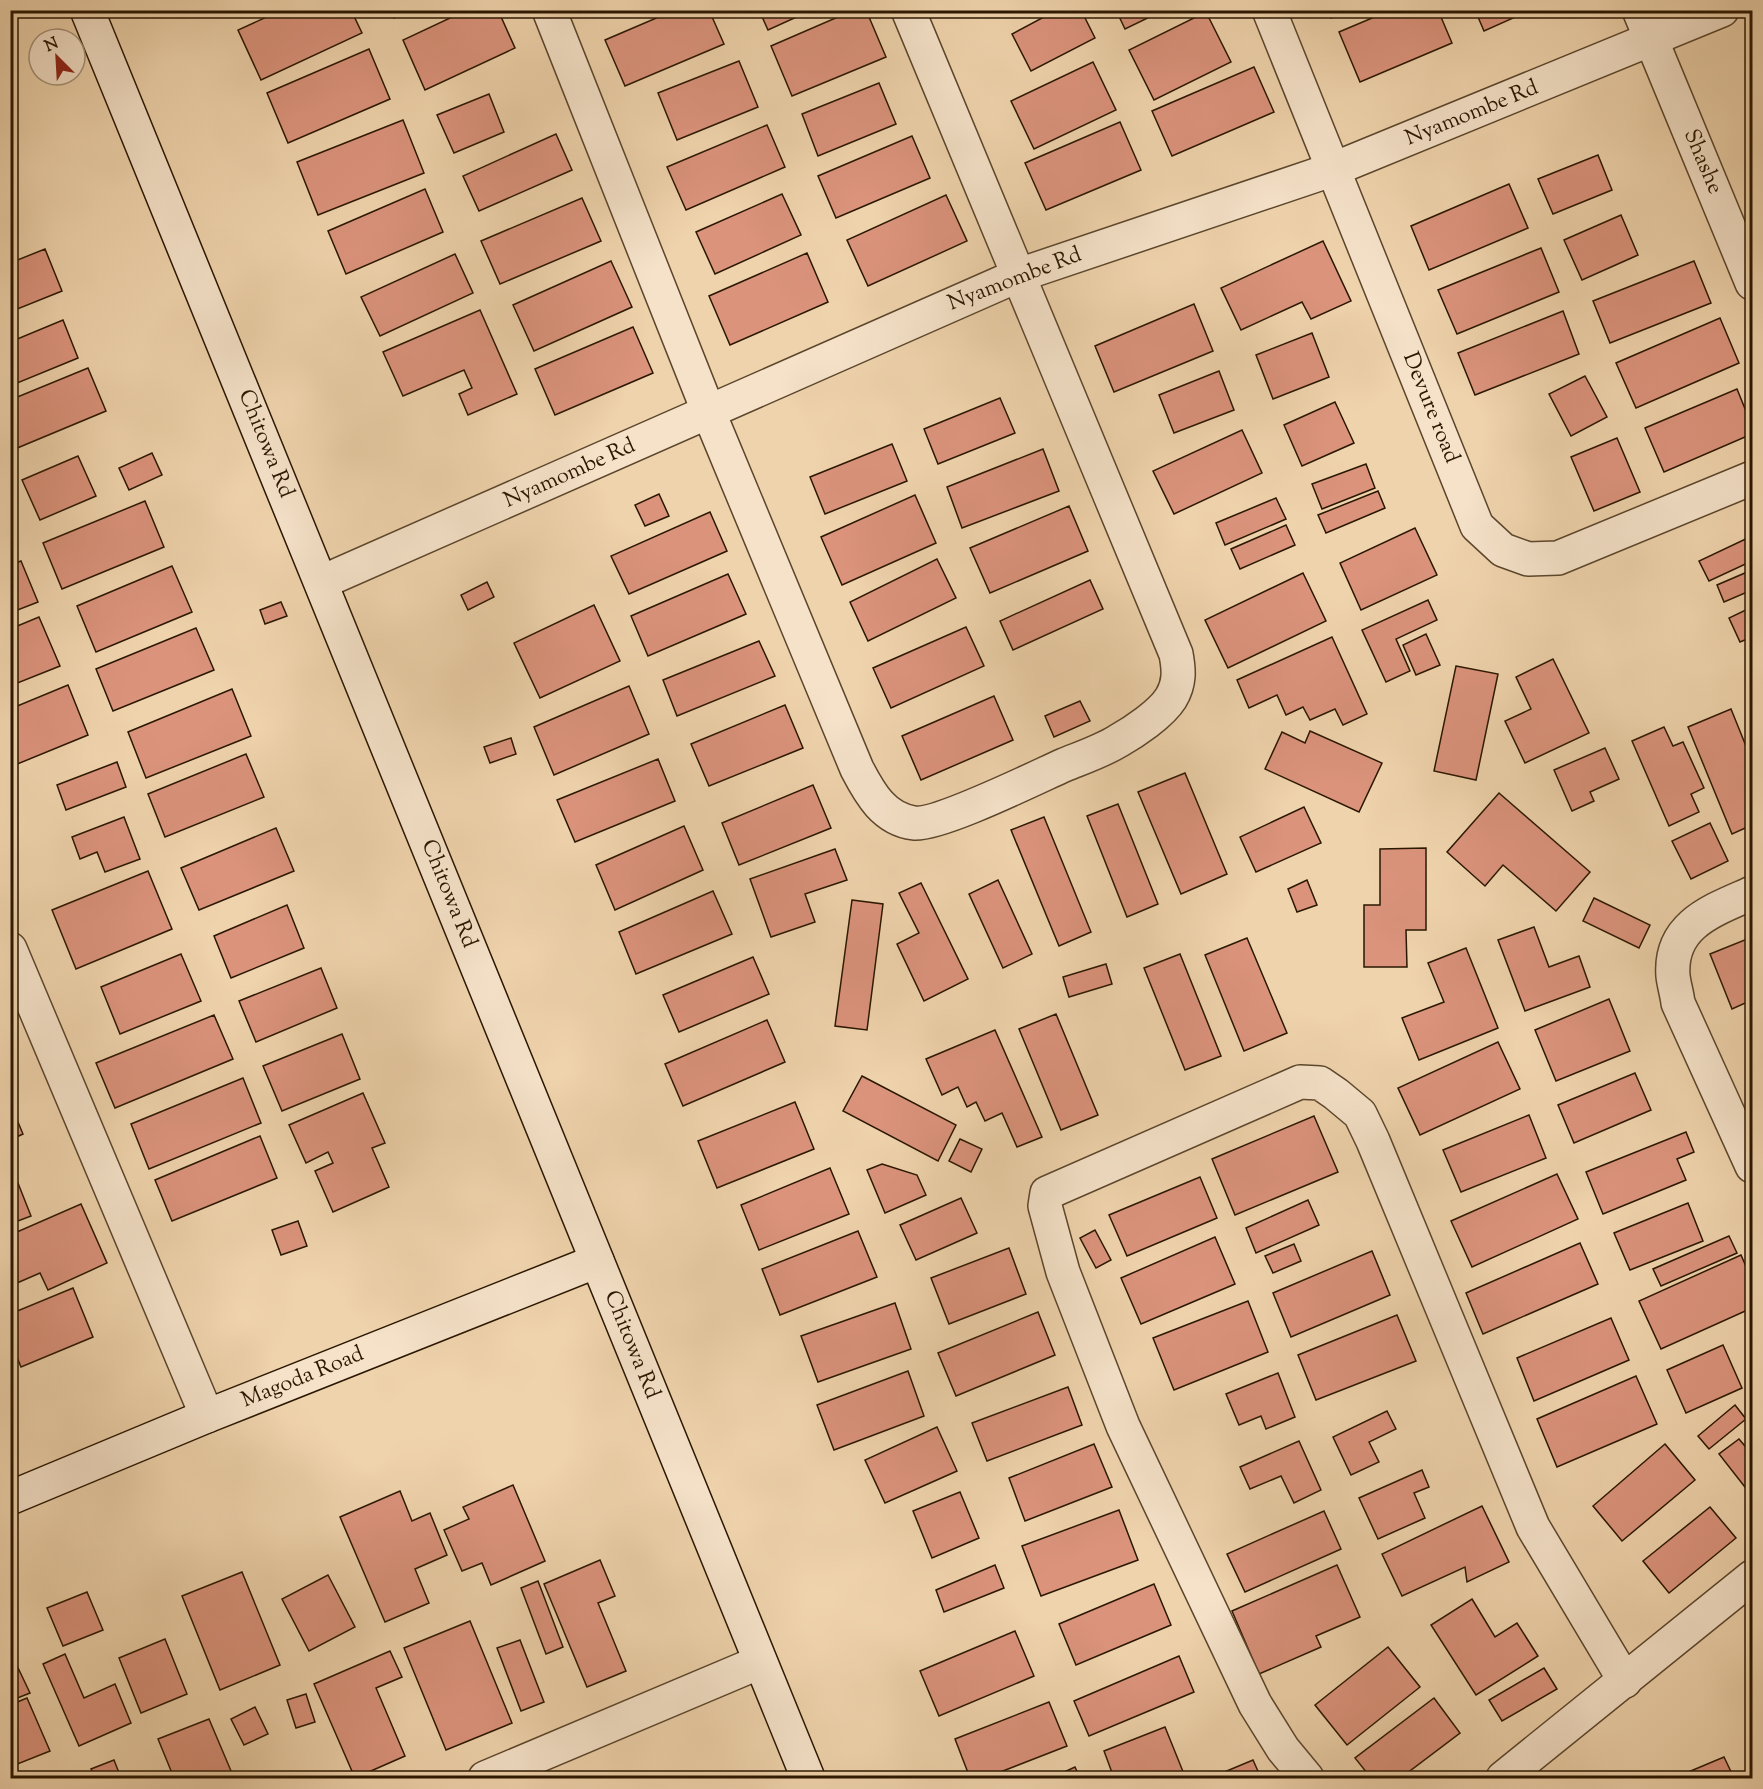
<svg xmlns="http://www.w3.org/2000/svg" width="1763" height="1789" viewBox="0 0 1763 1789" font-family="'Sorts Mill Goudy',serif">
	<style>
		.building { fill: #db937c; stroke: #2a1701; stroke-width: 1.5 }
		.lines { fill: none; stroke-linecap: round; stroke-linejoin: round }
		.street-casing { stroke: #5b462c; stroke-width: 36 }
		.secondary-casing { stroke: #2a1701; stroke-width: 36 }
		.street { stroke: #f5e2c9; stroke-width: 33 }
		.secondary { stroke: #f5e2c9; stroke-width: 33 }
		.labels { text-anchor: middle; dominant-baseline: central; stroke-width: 5; stroke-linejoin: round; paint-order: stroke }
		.street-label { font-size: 22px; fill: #2a1701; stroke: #f5e2c9 }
	</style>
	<rect width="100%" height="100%" fill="#efd3ac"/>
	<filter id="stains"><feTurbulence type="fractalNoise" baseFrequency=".00333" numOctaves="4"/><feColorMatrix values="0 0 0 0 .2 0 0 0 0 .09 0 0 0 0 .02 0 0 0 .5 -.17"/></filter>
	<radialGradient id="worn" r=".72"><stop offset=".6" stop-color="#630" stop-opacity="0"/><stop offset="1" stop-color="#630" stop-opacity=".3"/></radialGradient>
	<g class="building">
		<path d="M282,10h69l11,23 -101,47 -23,-50z"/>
		<path d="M391,10h19l-16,8z"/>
		<path d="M467,10h31l17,38 -90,42 -22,-50z"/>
		<path d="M675,10h34l15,34 -99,42 -20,-46z"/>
		<path d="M759,10h53l-44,20z"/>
		<path d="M854,10h12l20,47 -94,39 -21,-50z"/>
		<path d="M1057,10h24l14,28 -64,33 -19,-37z"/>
		<path d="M1116,10h48l-39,19z"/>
		<path d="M1328,10h22l-19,8z"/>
		<path d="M1391,10h47l14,33 -92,39 -21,-50z"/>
		<path d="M1475,10h56l-47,21z"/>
		<path d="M1206,12l25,50 -77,38 -25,-50z"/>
		<path d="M369,49l21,50 -102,44 -21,-50z"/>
		<path d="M739,61l19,46 -81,33 -19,-47z"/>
		<path d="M1093,62l23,48 -82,39 -23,-48z"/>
		<path d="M1254,67l20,45 -102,44 -20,-45z"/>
		<path d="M879,83l17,41 -78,32 -16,-42z"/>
		<path d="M489,94l15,38 -50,21 -17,-38z"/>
		<path d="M403,120l21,53 -106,42 -21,-53z"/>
		<path d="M1120,122l21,48 -95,40 -21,-47z"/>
		<path d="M767,125l18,42 -99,43 -19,-43z"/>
		<path d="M556,134l16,36 -93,41 -16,-35z"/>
		<path d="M912,136l18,42 -94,40 -18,-42z"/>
		<path d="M1598,155l14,35 -59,24 -15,-35z"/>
		<path d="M1509,184l19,44 -99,42 -18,-44z"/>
		<path d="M425,189l18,43 -97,42 -18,-43z"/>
		<path d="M782,194l19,41 -86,39 -19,-42z"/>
		<path d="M946,195l21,46 -99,45 -21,-46z"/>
		<path d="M582,198l19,43 -101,43 -19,-43z"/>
		<path d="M1621,215l17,40 -56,25 -18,-40z"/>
		<path d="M1323,241l28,60 -40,18 -9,-17 -61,28 -20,-42z"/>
		<path d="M1541,248l18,44 -102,42 -19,-44z"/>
		<path d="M45,249l17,42 -52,21v-49z"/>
		<path d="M807,253l21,49 -98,43 -21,-49z"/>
		<path d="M455,254l18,39 -93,43 -19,-39z"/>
		<path d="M611,261l21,46 -98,44 -21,-46z"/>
		<path d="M1694,261l17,42 -101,40 -17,-42z"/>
		<path d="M1194,304l19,47 -99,41 -19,-46z"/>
		<path d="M480,310l37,84 -49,21 -9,-21 13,-6 -8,-18 -61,26 -20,-44z"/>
		<path d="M1563,311l16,43 -104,41 -17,-42z"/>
		<path d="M1720,318l19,45 -103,45 -20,-45z"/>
		<path d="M63,320l15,38 -68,28v-44z"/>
		<path d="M633,327l20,46 -98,42 -20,-46z"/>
		<path d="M1312,333l17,44 -56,22 -17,-44z"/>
		<path d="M88,368l18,43 -96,40v-51z"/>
		<path d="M1219,371l15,39 -60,23 -15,-38z"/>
		<path d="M1585,376l22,41 -36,19 -22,-42z"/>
		<path d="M1737,389l15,37v8l-88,38 -19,-44z"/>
		<path d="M1000,398l15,35 -77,31 -14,-35z"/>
		<path d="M1335,402l19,41 -52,23 -18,-41z"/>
		<path d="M1242,430l20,43 -88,41 -21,-43z"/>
		<path d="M1617,438l23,54 -46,19 -23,-54z"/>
		<path d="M892,444l15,37 -82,33 -15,-37z"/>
		<path d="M1043,449l16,42 -97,37 -15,-41z"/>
		<path d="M152,453l10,22 -33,15 -10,-22z"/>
		<path d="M78,456l18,40 -56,24 -18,-40z"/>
		<path d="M1366,464l9,24 -53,21 -10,-25z"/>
		<path d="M1378,491l7,17 -59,25 -8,-18z"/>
		<path d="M659,494l10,22 -24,10 -10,-21z"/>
		<path d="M915,495l21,48 -94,42 -21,-48z"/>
		<path d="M1276,498l10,21 -61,26 -9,-22z"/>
		<path d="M145,501l19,46 -102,42 -19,-46z"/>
		<path d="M1069,506l19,45 -98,42 -20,-45z"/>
		<path d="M710,512l17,39 -98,43 -18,-38z"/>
		<path d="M1286,525l9,20 -55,24 -9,-20z"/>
		<path d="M1415,528l22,47 -76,35 -21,-47z"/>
		<path d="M1752,536v25l-43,20 -10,-20z"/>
		<path d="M937,559l19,39 -88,43 -18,-39z"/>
		<path d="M21,561l17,41 -28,11v-48z"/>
		<path d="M172,566l20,46 -96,40 -19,-46z"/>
		<path d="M1752,570v20l-28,12 -7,-17z"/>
		<path d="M1303,573l23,48 -98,47 -23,-48z"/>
		<path d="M728,574l18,40 -98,42 -17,-40z"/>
		<path d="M1090,580l13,29 -90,41 -13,-29z"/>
		<path d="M487,582l7,15 -26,13 -7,-15z"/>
		<path d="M1428,600l9,20 -41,19 14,32 -24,11 -24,-52z"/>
		<path d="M281,602l6,14 -22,8 -5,-14z"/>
		<path d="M594,605l26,56 -80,37 -26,-55z"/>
		<path d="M1752,607v30l-12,5 -11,-24z"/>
		<path d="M39,617l21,49 -50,20v-57z"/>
		<path d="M966,627l18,39 -93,42 -18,-40z"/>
		<path d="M196,628l18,42 -101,41 -17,-42z"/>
		<path d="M1426,634l14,31 -24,10 -13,-30z"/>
		<path d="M1332,637l35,77 -24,11 -8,-16 -25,11 -7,-13 -17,8 -9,-20 -28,13 -12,-28z"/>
		<path d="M759,641l16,35 -98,40 -14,-36z"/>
		<path d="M1553,659l36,74 -64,30 -20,-42 26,-12 -15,-32z"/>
		<path d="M1456,666l42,8 -22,106 -42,-9z"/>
		<path d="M68,685l20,50 -78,32v-58z"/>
		<path d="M629,686l20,48 -95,41 -20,-48z"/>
		<path d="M232,689l19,47 -105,42 -18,-46z"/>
		<path d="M994,696l19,44 -92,40 -19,-44z"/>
		<path d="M1080,701l10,20 -36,16 -9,-21z"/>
		<path d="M785,705l18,43 -94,38 -18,-42z"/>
		<path d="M1731,709l21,52v64l-20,9 -44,-107z"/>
		<path d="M1664,727l9,19 10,-4 21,46 -13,6 8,18 -30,14 -37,-85z"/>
		<path d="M1310,731l72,32 -23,49 -94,-43 17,-37 23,11z"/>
		<path d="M511,738l5,16 -26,9 -6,-16z"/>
		<path d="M1605,748l14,31 -29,13 4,9 -22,10 -18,-41z"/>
		<path d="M246,754l18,43 -99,40 -17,-43z"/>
		<path d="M658,759l17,42 -100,41 -18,-42z"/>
		<path d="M117,762l9,25 -60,23 -9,-25z"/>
		<path d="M1185,773l42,101 -46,20 -43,-102z"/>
		<path d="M813,785l18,43 -92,37 -17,-42z"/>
		<path d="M1499,793l91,79 -34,39 -53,-46 -18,21 -38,-34z"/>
		<path d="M1118,804l40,100 -31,13 -40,-101z"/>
		<path d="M1304,807l17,36 -65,29 -16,-35z"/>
		<path d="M124,817l16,42 -35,13 -8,-20 -17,7 -8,-22z"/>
		<path d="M1044,817l47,115 -32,14 -48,-116z"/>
		<path d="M1710,823l18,38 -37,18 -19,-38z"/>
		<path d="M684,826l19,44 -88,40 -19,-45z"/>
		<path d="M276,828l18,43 -95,39 -18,-42z"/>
		<path d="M1426,848v82h-20l1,37h-43v-62h16v-56z"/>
		<path d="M835,849l12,31 -42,14 10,28 -44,15 -21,-58z"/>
		<path d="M148,871l24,58 -96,40 -24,-59z"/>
		<path d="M998,880l34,74 -29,14 -34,-74z"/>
		<path d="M1307,880l10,25 -20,7 -9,-23z"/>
		<path d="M921,883l47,96 -44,22 -27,-57 22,-11 -20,-40z"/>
		<path d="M713,891l19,43 -96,40 -17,-42z"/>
		<path d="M1594,898l56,27 -11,23 -56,-27z"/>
		<path d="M852,900l31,4 -16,126 -32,-4z"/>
		<path d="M287,905l17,43 -73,30 -17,-42z"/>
		<path d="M1534,927l15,40 30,-11 11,31 -65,24 -27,-71z"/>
		<path d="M1752,937v63l-20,9 -22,-55z"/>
		<path d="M1247,938l40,95 -43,18 -39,-96z"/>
		<path d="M1466,948l32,80 -79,32 -17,-42 42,-16 -16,-39z"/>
		<path d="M181,954l20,47 -81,33 -19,-47z"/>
		<path d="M1180,954l41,102 -36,14 -41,-102z"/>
		<path d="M753,957l16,37 -90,38 -16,-37z"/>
		<path d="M1106,964l6,20 -43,13 -6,-20z"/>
		<path d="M321,968l16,40 -81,34 -17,-41z"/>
		<path d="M1609,999l21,52 -74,30 -21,-51z"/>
		<path d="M1056,1014l42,101 -37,15 -42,-101z"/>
		<path d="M214,1015l19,44 -118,49 -19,-45z"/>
		<path d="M767,1020l18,42 -102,44 -18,-42z"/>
		<path d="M995,1030l47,107 -25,10 -15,-34 -17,8 -9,-19 -9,5 -9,-20 -16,8 -16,-36z"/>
		<path d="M342,1034l18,45 -78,32 -19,-45z"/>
		<path d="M1498,1042l22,47 -100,46 -22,-47z"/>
		<path d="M1635,1073l16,37 -77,33 -16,-38z"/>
		<path d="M862,1076l94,49 -18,36 -95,-50z"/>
		<path d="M243,1078l18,45 -112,46 -18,-45z"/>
		<path d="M363,1093l22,50 -13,5 17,39 -56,25 -18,-41 18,-8 -5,-11 -22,11 -17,-38z"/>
		<path d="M795,1102l19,47 -97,39 -19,-47z"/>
		<path d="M10,1103l13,31 -13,6z"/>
		<path d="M1529,1115l17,43 -85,34 -18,-42z"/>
		<path d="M1314,1116l24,56 -103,43 -23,-56z"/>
		<path d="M1686,1132l8,20 -17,7 9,21 -83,34 -17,-42z"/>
		<path d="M260,1136l17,42 -105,43 -17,-41z"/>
		<path d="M960,1139l22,10 -11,23 -22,-11z"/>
		<path d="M882,1164l35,11 9,20 -41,18 -18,-43z"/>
		<path d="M830,1168l19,46 -90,36 -18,-45z"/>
		<path d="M14,1173l17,43 -21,8v-49z"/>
		<path d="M1557,1174l21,45 -106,48 -21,-46z"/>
		<path d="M1200,1177l17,41 -90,38 -18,-41z"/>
		<path d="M961,1198l16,35 -61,27 -16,-35z"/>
		<path d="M1308,1200l11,25 -63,28 -10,-25z"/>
		<path d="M1688,1203l15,38 -73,29 -16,-37z"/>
		<path d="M81,1204l26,59 -59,27 -8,-17 -30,13v-51z"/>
		<path d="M298,1221l9,25 -26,9 -9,-25z"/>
		<path d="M1095,1230l16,30 -15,8 -16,-30z"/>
		<path d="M858,1231l19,46 -97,38 -18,-46z"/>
		<path d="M1729,1236l8,17 -76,33 -8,-17z"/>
		<path d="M1215,1237l20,47 -94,40 -20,-46z"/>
		<path d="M1580,1243l18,41 -115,50 -17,-41z"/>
		<path d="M1294,1244l7,17 -28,12 -8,-17z"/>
		<path d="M1009,1248l17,46 -77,30 -18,-46z"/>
		<path d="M1372,1251l18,44 -99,42 -18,-44z"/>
		<path d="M1741,1255l11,25v28l-91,41 -22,-48z"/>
		<path d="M73,1288l20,49 -72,30 -11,-27v-26z"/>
		<path d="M1248,1301l20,51 -94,38 -21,-52z"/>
		<path d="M895,1303l16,46 -93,33 -17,-46z"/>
		<path d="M1038,1312l17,43 -99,41 -18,-43z"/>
		<path d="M1397,1315l19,46 -100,39 -18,-45z"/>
		<path d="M1611,1318l18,42 -95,41 -17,-43z"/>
		<path d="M1723,1345l19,43 -56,25 -19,-43z"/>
		<path d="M908,1371l16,45 -90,34 -17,-45z"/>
		<path d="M1278,1373l17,44 -29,12 -5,-13 -22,9 -13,-31z"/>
		<path d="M1636,1376l21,48 -100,43 -20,-48z"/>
		<path d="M1068,1387l14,38 -95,36 -15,-38z"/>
		<path d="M1735,1405l11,14 -37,30 -11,-13z"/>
		<path d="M1387,1411l9,18 -27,13 10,20 -28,13 -18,-38z"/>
		<path d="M937,1427l20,44 -72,32 -20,-43z"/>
		<path d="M1739,1439l11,13 2,-1v45l-33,-42z"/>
		<path d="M1299,1441l22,49 -27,13 -13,-27 -31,13 -10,-22z"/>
		<path d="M1094,1444l18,43 -87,34 -16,-43z"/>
		<path d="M1665,1444l30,36 -73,61 -29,-35z"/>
		<path d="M1422,1470l7,17 -15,6 11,25 -47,21 -19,-41z"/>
		<path d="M513,1485l32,76 -54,24 -9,-22 -20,8 -18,-41 25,-11 -6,-12z"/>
		<path d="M400,1491l12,30 18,-8 17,42 -32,14 14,34 -44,19 -45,-105z"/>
		<path d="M960,1492l19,46 -47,20 -19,-47z"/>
		<path d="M1482,1506l27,56 -42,20 -2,-15 -63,29 -20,-42z"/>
		<path d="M1710,1507l26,31 -67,55 -26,-32z"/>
		<path d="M1119,1510l19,50 -97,36 -19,-50z"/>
		<path d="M1324,1511l17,38 -96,43 -18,-38z"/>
		<path d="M600,1560l15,36 -17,7 28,68 -39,16 -43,-103z"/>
		<path d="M995,1565l9,23 -60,24 -8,-22z"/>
		<path d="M1337,1565l23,52 -44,19 5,11 -62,27 -27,-63z"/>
		<path d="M242,1572l38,93 -60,25 -38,-94z"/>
		<path d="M328,1575l27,52 -46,24 -27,-52z"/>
		<path d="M538,1581l25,66 -17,7 -25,-66z"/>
		<path d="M1154,1584l17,41 -95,40 -17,-41z"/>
		<path d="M87,1592l16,38 -40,16 -16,-38z"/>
		<path d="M1472,1599l23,38 22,-14 21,33 -62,39 -45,-70z"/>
		<path d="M470,1621l42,102 -66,27 -42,-102z"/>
		<path d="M1015,1631l19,45 -95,40 -19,-45z"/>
		<path d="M165,1639l22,55 -46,19 -22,-55z"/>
		<path d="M520,1640l24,62 -23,9 -24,-63z"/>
		<path d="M1388,1647l32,40 -73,58 -32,-40z"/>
		<path d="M10,1651l20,42 -20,8z"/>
		<path d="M390,1651l12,26 -26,11 29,68 -50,22 -41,-94z"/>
		<path d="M65,1654l19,44 31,-14 16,39 -52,23 -36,-82z"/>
		<path d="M1179,1656l15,36 -105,44 -15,-35z"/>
		<path d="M1544,1668l13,21 -55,32 -13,-21z"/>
		<path d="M306,1694l9,28 -19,6 -9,-28z"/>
		<path d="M27,1698l23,53 -40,16v-62z"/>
		<path d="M1434,1698l26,35 -54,41 3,4h-38l-16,-20z"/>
		<path d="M1049,1702l18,44 -82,32h-15l-15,-39z"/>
		<path d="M255,1707l13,27 -24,11 -13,-26z"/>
		<path d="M209,1719l25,59h-60l-16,-39z"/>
		<path d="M1165,1727l19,47 -11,4h-59l-10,-27z"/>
		<path d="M1724,1757l10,21h-60z"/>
		<path d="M114,1760l7,18h-26l-4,-9z"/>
		<path d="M1253,1760l8,18h-51z"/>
		<path d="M1075,1767l5,11h-29z"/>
	</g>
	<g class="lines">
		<defs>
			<g id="street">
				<path d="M549,10l160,403 148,356c13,25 27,50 57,54 24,3 123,-46 150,-58 17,-7 38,-14 54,-24 16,-9 43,-27 53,-43 9,-15 8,-28 5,-44l-268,-644"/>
				<path d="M1269,10l208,516 26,24 25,9 30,-1 194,-80"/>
				<path d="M1639,10l113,273"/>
				<path d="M322,582l697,-307 315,-106 388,-159"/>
				<path d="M1752,893c-38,17 -83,31 -79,83 1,9 4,18 5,27l74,163"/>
				<path d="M10,949l197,467"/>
				<path d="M485,1778l275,-116"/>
				<path d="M1307,1778l-24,-29 -28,-45 -132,-278 -60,-154 -18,-66 2,-13 253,-111 20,1 16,11 24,20 13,27 160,386 92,154"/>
				<path d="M1503,1778l249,-201"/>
			</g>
			<g id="secondary">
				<path d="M87,10l721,1768"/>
				<path d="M10,1498l197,-82 390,-155"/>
			</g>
		</defs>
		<use href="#street" class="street-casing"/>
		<use href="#secondary" class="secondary-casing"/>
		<use href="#street" class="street"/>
		<use href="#secondary" class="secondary"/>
	</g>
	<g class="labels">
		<g class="street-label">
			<text transform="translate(1472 114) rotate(-22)">Nyamombe Rd</text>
			<text transform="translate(1702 162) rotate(67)">Shashe</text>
			<text transform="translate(1015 280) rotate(-21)">Nyamombe Rd</text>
			<text transform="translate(1430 408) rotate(68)">Devure road</text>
			<text transform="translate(265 444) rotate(68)">Chitowa Rd</text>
			<text transform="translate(570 474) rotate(-24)">Nyamombe Rd</text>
			<text transform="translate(448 894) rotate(68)">Chitowa Rd</text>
			<text transform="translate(631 1345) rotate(68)">Chitowa Rd</text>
			<text transform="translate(303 1378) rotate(-22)">Magoda Road</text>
		</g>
	</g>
	<rect width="1763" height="1789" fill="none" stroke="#efd3ac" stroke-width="36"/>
	<rect x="12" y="12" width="1739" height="1765" fill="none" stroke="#2a1701" stroke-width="3"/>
	<rect x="18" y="18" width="1727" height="1753" fill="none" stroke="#2a1701" stroke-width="1.5"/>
	<g transform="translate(57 57) rotate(336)"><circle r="28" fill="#f5e2c9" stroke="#a49179" stroke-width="1.5"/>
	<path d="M0-4.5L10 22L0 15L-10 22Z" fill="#8f2418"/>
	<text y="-9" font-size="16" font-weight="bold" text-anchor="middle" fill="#2a1701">N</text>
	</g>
	<rect width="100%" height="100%" filter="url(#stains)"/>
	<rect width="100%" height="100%" fill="url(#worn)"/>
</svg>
